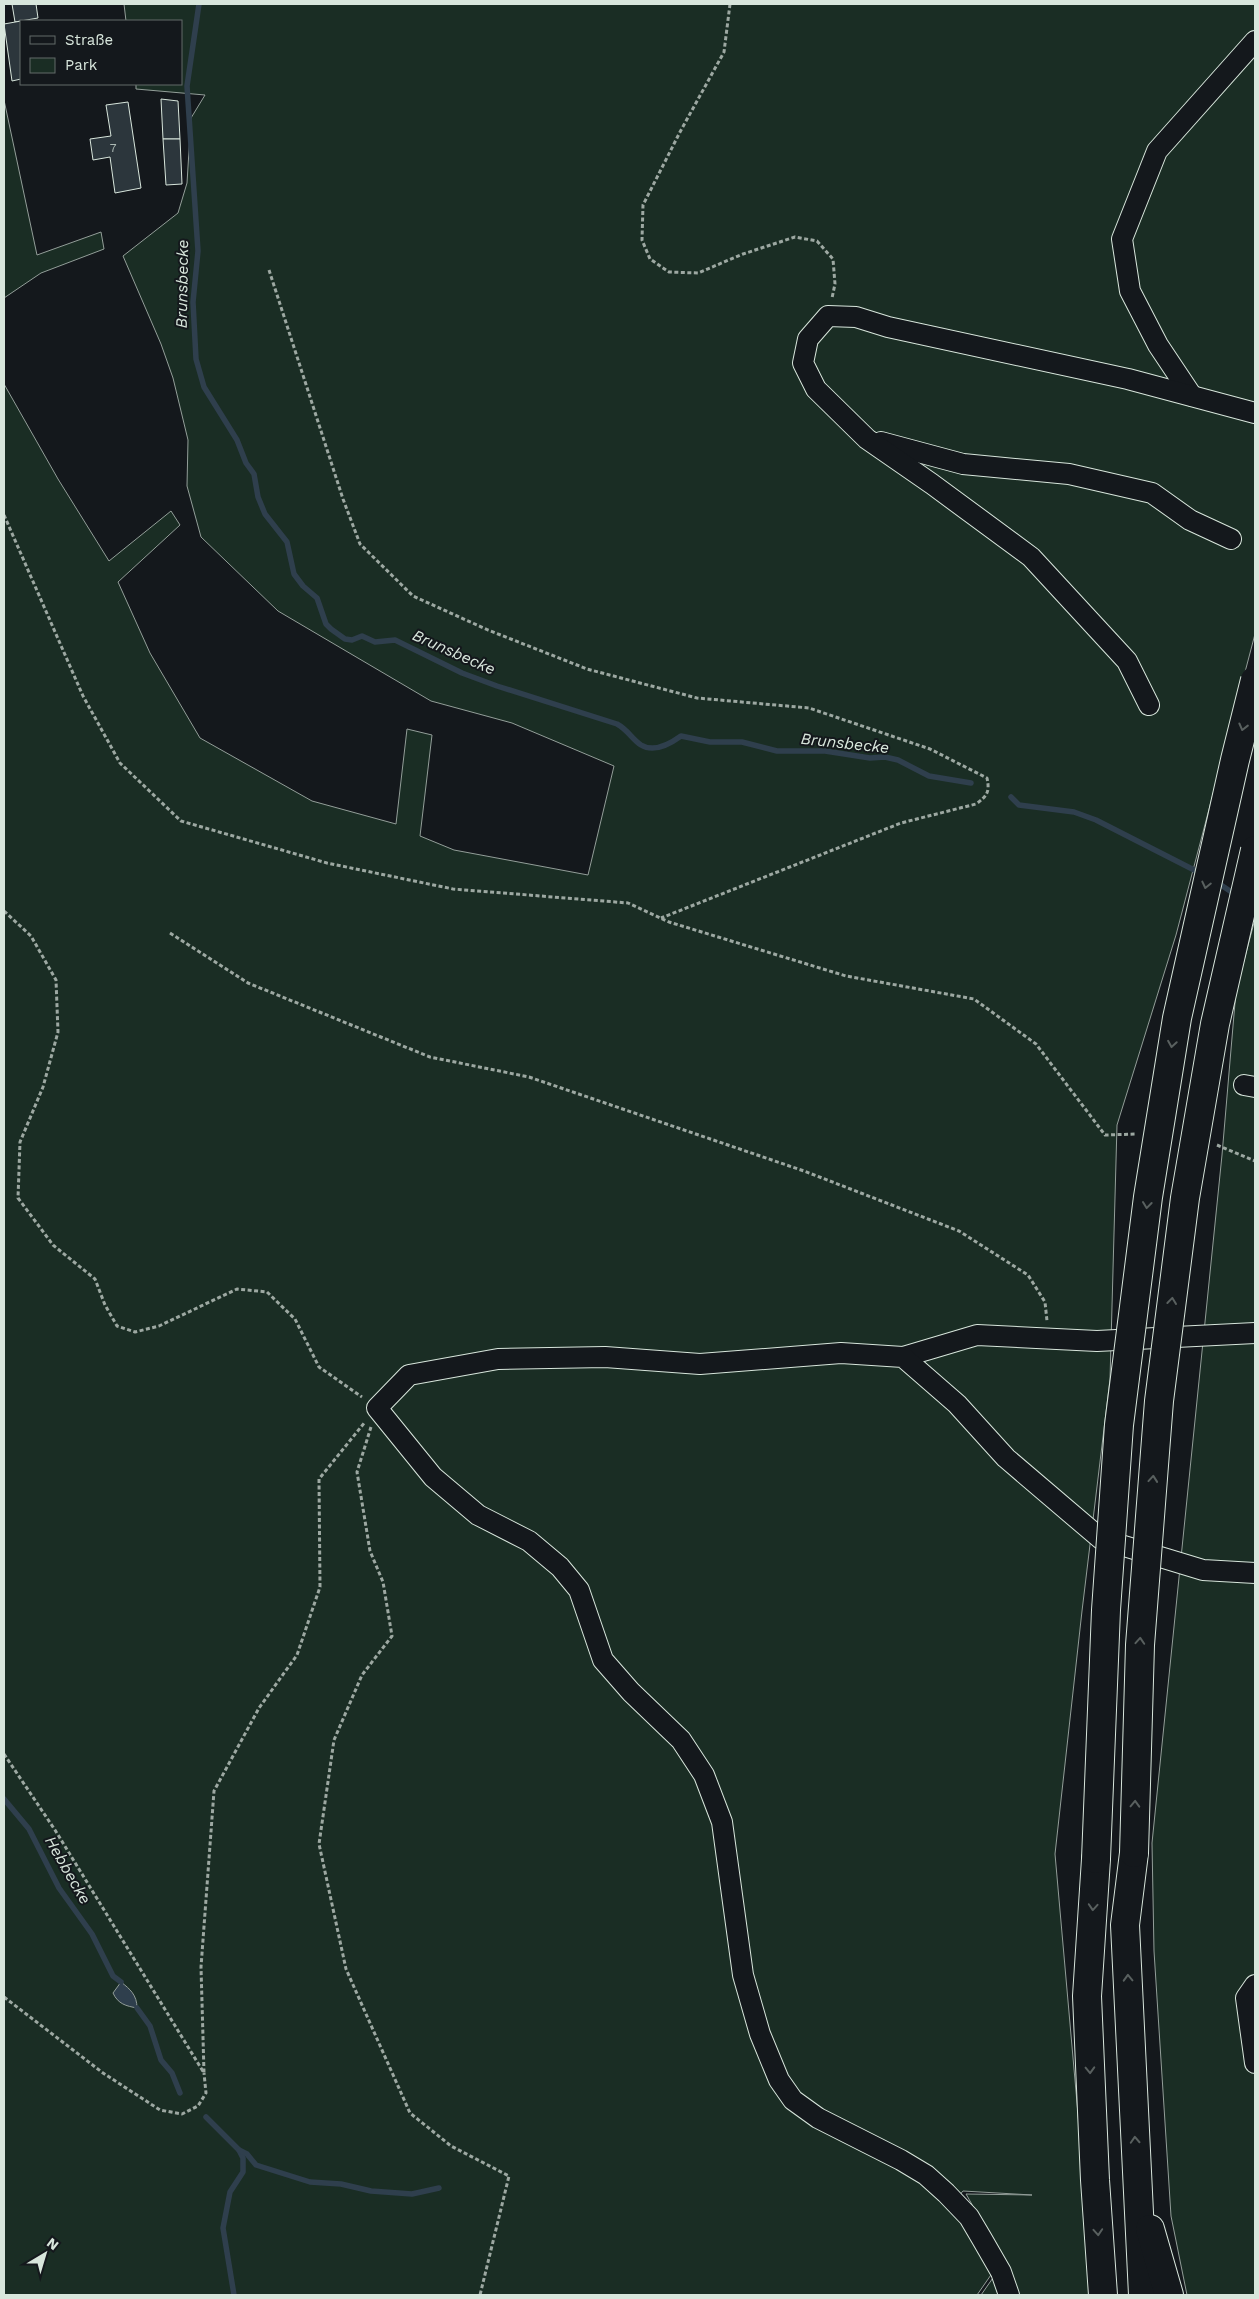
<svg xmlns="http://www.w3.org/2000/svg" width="1259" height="2299" viewBox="0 0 1259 2299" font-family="'Work Sans',sans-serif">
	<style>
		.green { fill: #1a2d24; stroke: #939e99 }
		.water { fill: #2f3f4d; stroke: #939e99 }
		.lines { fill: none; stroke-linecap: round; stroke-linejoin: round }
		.stream { stroke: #2f3f4d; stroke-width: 5.5 }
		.building { fill: #2c363c; stroke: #d8e6dc }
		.minor-casing { stroke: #d8e6dc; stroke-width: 22 }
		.highway-casing { stroke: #d8e6dc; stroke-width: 30 }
		.path { stroke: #9da8a2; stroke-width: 3; stroke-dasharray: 4 2.5; stroke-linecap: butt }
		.minor { stroke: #14181c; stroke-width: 20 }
		.highway { stroke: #14181c; stroke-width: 28 }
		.highway-bridge-casing { stroke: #d8e6dc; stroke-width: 30; stroke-linecap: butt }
		.highway-bridge { stroke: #14181c; stroke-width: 28 }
		.oneway { stroke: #59605f }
		.labels { text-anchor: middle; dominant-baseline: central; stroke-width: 4; stroke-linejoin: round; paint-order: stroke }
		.number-label { font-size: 12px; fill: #adbab4 }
		.water-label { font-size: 16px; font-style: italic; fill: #d8e6dc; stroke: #14181c }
	</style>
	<rect width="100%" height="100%" fill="#14181c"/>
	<g class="green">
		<path d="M124,4h1131v630l-79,301 -59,190 -7,254 -28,232 -27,243 39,441h-113l21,-30 -4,-15 -32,-56 66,1 -69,-4 -13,15 43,66 -16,23h-973v-1911l54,95 51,82 62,-50 9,14 -62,57 32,71 50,85 112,63 84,23 11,-95 25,6 -12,101 34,14 134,25 26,-109 -102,-43 -81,-22 -153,-90 -77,-74 -14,-51 1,-46 -15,-62 -12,-34 -38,-88 55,-43 9,-30 4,-65 14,-23 -69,-6v-5h45v-63h-55z"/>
		<path d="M4,100l33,155 64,-23 3,17 -63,24 -37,25z"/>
		<path d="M1255,919v1376h-68l-16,-79 -17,-265 -2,-108 70,-688 14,-164z"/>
	</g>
	<path class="water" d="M121,1982c9,7 16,13 16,26 -11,-2 -19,-4 -24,-15z"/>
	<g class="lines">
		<g class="stream">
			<path d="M199,4l-12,82 11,165 -5,51 3,57 8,28 33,53 9,23 8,11 4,23 7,17 22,28 7,32 9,12 14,12 9,26 5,5 14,10 7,1 10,-4 13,6 20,-2 67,33 35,13 120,38c11,6 15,15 24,21 13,8 29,-1 40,-9l29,6h32l35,9h48l45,7 15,-1 13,3 31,16 42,7"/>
			<path d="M1011,797l8,8 55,7 22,8 106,54"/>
			<path d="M1215,881l21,14"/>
			<path d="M4,1799l25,30 30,59 33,46 21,42 8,6"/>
			<path d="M137,2008l13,18 11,34 11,13 8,20"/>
			<path d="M206,2117l33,33 4,8v14l-13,20 -7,36 11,67"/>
			<path d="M239,2150l8,4 9,11 54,17 31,2 30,7 41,3 27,-6"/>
		</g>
	</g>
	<g class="building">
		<path d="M12,4h24l2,14 -23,4z"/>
		<path d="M21,21v58l-9,2 -8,-57z"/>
		<path d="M161,99l17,2 2,38h-17z"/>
		<path d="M128,102l13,86 -26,5 -5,-36 -17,3 -3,-21 21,-3 -5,-31z"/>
		<path d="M163,139h17l2,45 -16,1z"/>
	</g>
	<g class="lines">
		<defs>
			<g id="minor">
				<path d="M1192,396l-34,-51 -28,-54 -8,-52 35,-88 98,-110"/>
				<path d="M881,442l82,22 106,10 83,19 38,27 41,19"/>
				<path d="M1149,705l-22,-44 -96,-104 -99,-73 -65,-45 -51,-50 -13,-26 5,-24 20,-23 28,1 32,10 240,52 127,34"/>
				<path d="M1244,1085l11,2"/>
				<path d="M903,1357l74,-22 120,6 158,-8"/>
				<path d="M1255,1985l-9,13 9,65"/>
				<path d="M1009,2295l-8,-23 -19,-33 -13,-22 -23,-24 -20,-18 -25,-15 -83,-42 -25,-18 -14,-20 -19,-46 -17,-59 -21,-153 -18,-47 -23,-35 -50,-48 -28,-32 -24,-70 -19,-23 -31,-26 -51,-26 -45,-38 -56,-69 32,-33 89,-16 107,-2 95,7 141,-11 62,4 54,47 49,54 95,81 102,31 52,3"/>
			</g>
			<g id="highway">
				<path d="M1134,1853l-9,72 18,370"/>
				<path d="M1096,1859l-9,137 8,184 8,115"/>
				<path d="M1150,2229l19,66"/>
			</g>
		</defs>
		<use href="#minor" class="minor-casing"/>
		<use href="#highway" class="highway-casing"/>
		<g class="path">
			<path d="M730,4l-6,48 -44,80 -37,73 -1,35 8,19 19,13 29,1 45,-19 52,-17 22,4 16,18 2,25 -3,14"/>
			<path d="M269,270l74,229 17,45 53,52 75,34 99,39 110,29 112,10 121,41 57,29c3,14 0,18 -11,26l-75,19 -240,95"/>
			<path d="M4,515l79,181 37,67 61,58 146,42 126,26 175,14 41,19 177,54 128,23 62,45 69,91 32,-1"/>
			<path d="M4,911l27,25 25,44 2,52 -15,55 -23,55 -2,56 35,47 42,34 10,26 12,21 18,6 24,-6 78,-37 30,3 28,27 24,48 43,30"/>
			<path d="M170,933l78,50 182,74 99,20 275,94 155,60 69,44 17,27 2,19"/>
			<path d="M1217,1145l38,16"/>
			<path d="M371,1427l-14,45 13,79 13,31 9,54 -30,39 -28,65 -15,104 27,125 64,144 41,33 58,30 -29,119"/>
			<path d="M4,1754l51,76 149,243 -3,-106 13,-176 45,-83 38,-53 23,-68 -1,-108 46,-57"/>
			<path d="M4,1997l99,76 57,37 22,4 16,-8 8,-13 -2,-20"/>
		</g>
		<use href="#minor" class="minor"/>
		<use href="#highway" class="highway"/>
		<defs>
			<g id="highway-bridge">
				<path d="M1134,1853l6,-208 19,-244 26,-203 30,-174 40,-174"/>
				<path d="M1096,1859l10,-249 13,-185 29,-228 29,-179 58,-258 20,-80"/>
			</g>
		</defs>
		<use href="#highway-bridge" class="highway-bridge-casing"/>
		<use href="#highway-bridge" class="highway-bridge"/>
	</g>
	<defs><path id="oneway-chevron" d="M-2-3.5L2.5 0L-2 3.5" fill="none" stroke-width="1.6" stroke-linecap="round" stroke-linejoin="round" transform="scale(1.25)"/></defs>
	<g class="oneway">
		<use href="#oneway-chevron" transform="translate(1243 727) rotate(104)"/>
		<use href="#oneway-chevron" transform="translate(1206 885) rotate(103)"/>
		<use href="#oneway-chevron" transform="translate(1172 1044) rotate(99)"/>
		<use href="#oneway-chevron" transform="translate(1147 1205) rotate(97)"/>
		<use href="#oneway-chevron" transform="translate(1172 1301) rotate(-83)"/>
		<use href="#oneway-chevron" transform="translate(1153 1479) rotate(-85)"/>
		<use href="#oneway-chevron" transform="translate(1140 1641) rotate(-86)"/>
		<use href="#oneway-chevron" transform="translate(1135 1804) rotate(-88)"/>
		<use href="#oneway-chevron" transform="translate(1093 1907) rotate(94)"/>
		<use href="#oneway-chevron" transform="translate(1128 1978) rotate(-92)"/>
		<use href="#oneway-chevron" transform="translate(1090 2070) rotate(88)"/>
		<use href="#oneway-chevron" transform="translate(1135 2140) rotate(-93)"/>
		<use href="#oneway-chevron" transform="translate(1098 2232) rotate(86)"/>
	</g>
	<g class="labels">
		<g class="number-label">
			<text x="113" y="148">7</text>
		</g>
		<g class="water-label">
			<text transform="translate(182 284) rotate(-89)">Brunsbecke</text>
			<text transform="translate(454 652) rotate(24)">Brunsbecke</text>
			<text transform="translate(845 743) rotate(6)">Brunsbecke</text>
			<text transform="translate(68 1870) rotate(60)">Hebbecke</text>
		</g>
	</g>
	<rect width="1259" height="2299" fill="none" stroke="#d8e6dc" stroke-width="10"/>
	<rect x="20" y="20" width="162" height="65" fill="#14181c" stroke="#626a69"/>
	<rect x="30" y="36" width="25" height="8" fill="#14181c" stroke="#626a69"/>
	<text x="65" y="45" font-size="15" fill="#d8e6dc">Straße</text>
	<rect x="30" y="58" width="25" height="15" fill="#1a2d24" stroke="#626a69"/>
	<text x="65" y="70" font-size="15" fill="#d8e6dc">Park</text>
	<g transform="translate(45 2254) rotate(38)" stroke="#14181c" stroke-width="4" paint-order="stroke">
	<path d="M0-4L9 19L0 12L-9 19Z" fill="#d8e6dc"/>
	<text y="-8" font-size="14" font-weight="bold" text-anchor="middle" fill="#d8e6dc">N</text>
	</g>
</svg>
